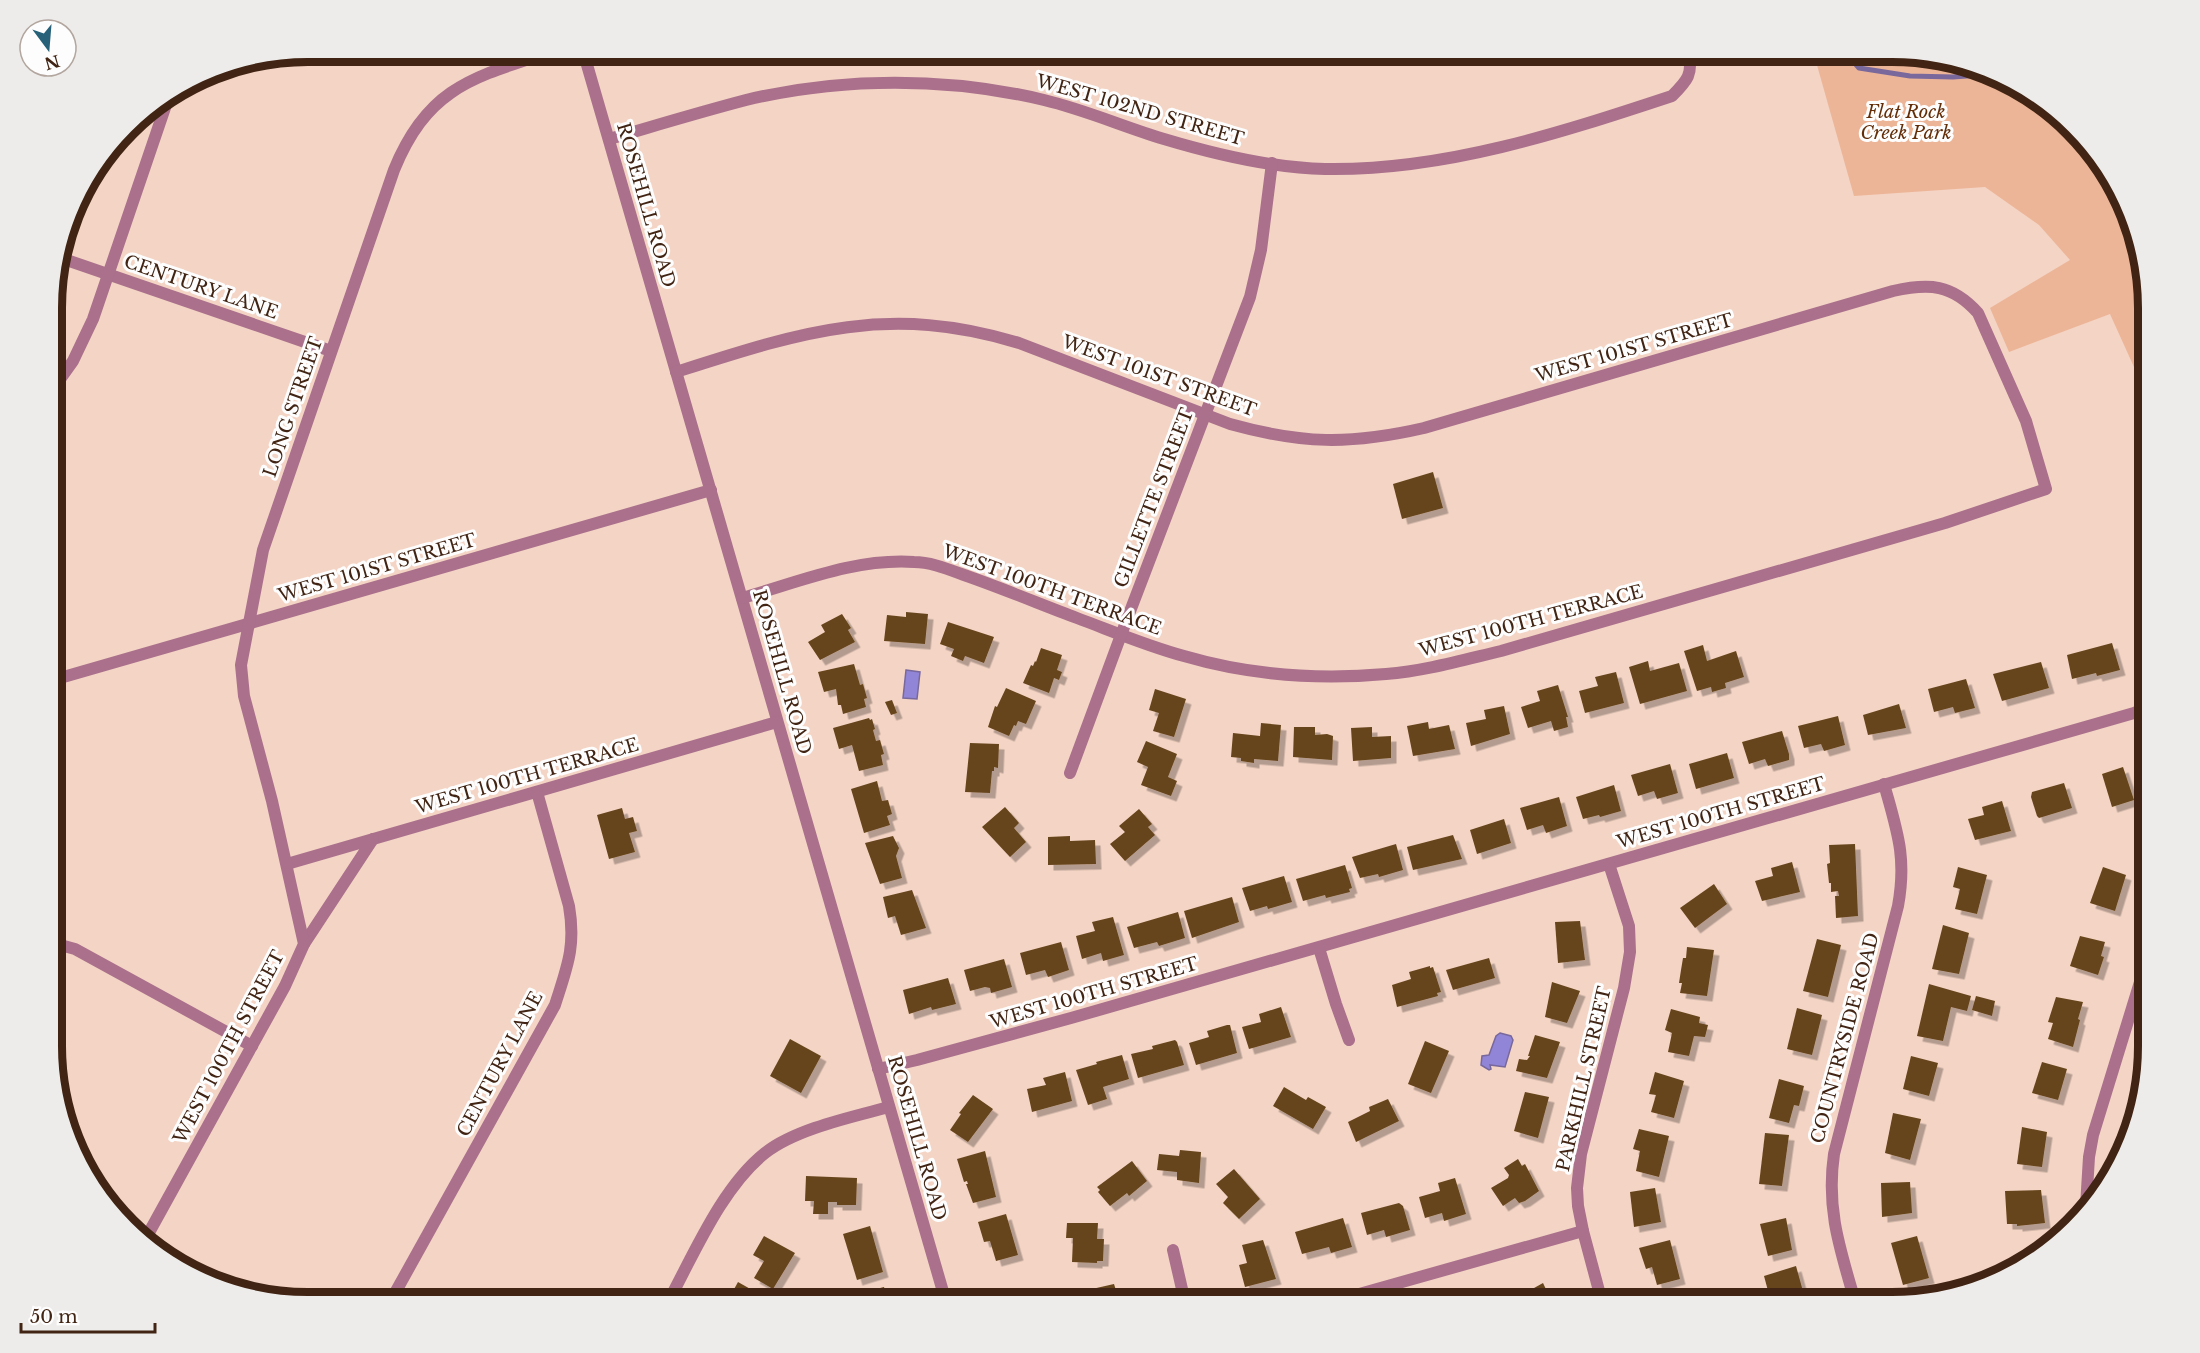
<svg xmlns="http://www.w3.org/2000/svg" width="2200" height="1353" viewBox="0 0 2200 1353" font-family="'Libre Baskerville',serif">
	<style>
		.green { fill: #ecb598 }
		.water { fill: #9185d7; stroke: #79689c; stroke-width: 1.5 }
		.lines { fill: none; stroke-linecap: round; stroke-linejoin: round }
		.stream { stroke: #79689c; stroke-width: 5 }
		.building { fill: #66451c; filter: url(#shadow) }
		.minor { stroke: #aa708c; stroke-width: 12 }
		.labels { text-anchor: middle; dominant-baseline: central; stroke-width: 6; stroke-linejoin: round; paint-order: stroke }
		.street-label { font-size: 18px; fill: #412413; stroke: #fdfdfd }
		.park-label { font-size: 18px; font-style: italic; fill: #632d08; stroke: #fdfdfd }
		.rim { fill: none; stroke: #412413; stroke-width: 8 }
	</style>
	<defs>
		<filter id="shadow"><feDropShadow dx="5.5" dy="5.5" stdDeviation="0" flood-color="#0004"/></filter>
	</defs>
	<rect width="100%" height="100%" fill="#f4d4c4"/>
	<path class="green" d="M1813,51h80l82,14 60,29 79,85 34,112v107l-38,-84 -101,38 -19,-44 80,-48 -31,-35 -54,-38 -131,9z"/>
	<g class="water">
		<path d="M906,670l14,2 -3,27 -14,-1z"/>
		<path d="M1500,1033l11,3 2,4 -8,27 -15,-2 1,4 -2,1 -8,-5 1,-9 7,-1 7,-19z"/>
	</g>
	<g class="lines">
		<path class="stream" d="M1844,51l15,17 51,8 43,1 41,-3"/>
	</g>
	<g class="building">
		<path d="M1433,472l10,36 -41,11 -9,-35z"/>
		<path d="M906,612l22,2 -3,30 -41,-3 3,-26 19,2z"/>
		<path d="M842,614l9,14 -3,2 7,12 -35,18 -12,-18 17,-10 -4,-7z"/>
		<path d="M948,622l46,15 -10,26 -19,-7 -2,5 -12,-5 3,-7 -14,-5z"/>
		<path d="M2148,633v30l-7,-28z"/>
		<path d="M2112,643l8,27 -23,6 -1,-3 -24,6 -5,-24z"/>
		<path d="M1703,645l4,16 29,-10 8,26 -19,6 1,5 -14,4 -1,-5 -14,4 -13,-40z"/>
		<path d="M1041,648l21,7 -5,15 5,2 -3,8 -5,-2 -5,15 -26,-10 8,-18 2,1 2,-5 1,1z"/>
		<path d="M1648,661l2,10 29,-8 8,28 -47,13 -11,-37z"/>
		<path d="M2041,662l8,26 -47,13 -9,-27z"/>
		<path d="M854,664l6,21 3,-1 4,14 -3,1 2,8 -23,7 -2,-9h-3l-2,-16 -12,3 -6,-20z"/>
		<path d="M1616,672l8,31 -39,10 -6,-22 19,-5 -3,-9z"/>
		<path d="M1966,679l9,29 -20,5 -2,-6 -19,5 -6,-23z"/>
		<path d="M1558,685l10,32h-2l2,10 -14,4 -3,-10 -23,7 -7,-21 19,-6 -3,-10z"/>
		<path d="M1006,688l30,13 -10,23 -8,-3 -2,5 -2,-1 -5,11 -21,-9 7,-21 2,1z"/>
		<path d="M1155,689l31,10 -12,38 -21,-6 6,-18 -10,-3z"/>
		<path d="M892,700l5,13 -6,2 -6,-13z"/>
		<path d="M1899,704l7,24 -38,7 -5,-20z"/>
		<path d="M1504,706l6,28 -39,12 -5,-23 20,-4 -2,-9z"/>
		<path d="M1838,716l7,29 -21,6 -3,-7 -17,4 -6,-22z"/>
		<path d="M869,718l1,2 2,-1 3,10 -2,1 3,11 4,-1 4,14 -3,1 2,10 -24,6 -7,-26 -13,4 -6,-21z"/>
		<path d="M1428,722l1,7 20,-4 6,24 -42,7 -6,-30z"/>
		<path d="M1261,723l20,2 -3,36 -24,-2v4l-13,-2v-3l-10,-1 2,-24 27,3z"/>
		<path d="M1294,727h21v8l12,-1 6,2 -1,24 -39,-3z"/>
		<path d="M1372,727v10l19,-1v22l-38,3 -2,-33z"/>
		<path d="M1782,731l7,23v6l-21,6 -3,-7 -16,5 -7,-22z"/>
		<path d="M1146,741l31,13 -9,23 9,4 -6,15 -30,-11 7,-18 -11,-5z"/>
		<path d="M970,743l29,1 -1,24 -4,-1v4h-2l-2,22 -25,-1z"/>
		<path d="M1727,753l7,25 -38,11 -7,-25z"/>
		<path d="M1670,764l8,29 -21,6 -3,-8 -16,5 -7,-21z"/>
		<path d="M2123,767l11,33 -22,7 -10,-33z"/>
		<path d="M877,781l5,20 6,-1 4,14 -5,2 3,9 -26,8 -13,-44z"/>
		<path d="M2064,783l8,25 -33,10 -2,-2 -6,-19 1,-5z"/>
		<path d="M1614,785l7,26 -21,6 -1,-2 -16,4 -7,-22z"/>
		<path d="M1559,797l8,29 -21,7 -3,-8 -16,5 -7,-22z"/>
		<path d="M2002,801l9,30 -36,9 -7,-21 16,-4 -2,-8z"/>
		<path d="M1005,807l14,16 -5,5 12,14 -16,15 -28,-30z"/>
		<path d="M622,808l3,11 8,-2 4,14 -8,2 6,19 -26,7 -12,-44z"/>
		<path d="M1139,809l13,15 -4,3 7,8 -30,26 -15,-17 15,-12 -6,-6z"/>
		<path d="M1504,819l7,24 -34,11 -7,-24z"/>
		<path d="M1453,835l9,24 -49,11 -6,-23z"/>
		<path d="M893,836l6,12 -3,8 6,22 -22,6 -15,-41z"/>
		<path d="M1070,836v5l25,-1 1,24 -48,1v-28z"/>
		<path d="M1396,844l7,26 -24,7 -1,-3 -18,4 -8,-21z"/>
		<path d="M1855,844l3,72 -22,2 -1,-22h4l-1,-5 -7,1v-9h-2l-2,-19 3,-1 -1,-18z"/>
		<path d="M1792,862l8,30 -38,9 -7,-20 18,-5 -2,-8z"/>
		<path d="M1345,865l7,23 -3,1 1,3 -24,6 -1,-3 -22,6 -7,-22z"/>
		<path d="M1958,867l29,8 -10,39 -22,-5 5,-20 -7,-2z"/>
		<path d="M2103,867l23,8 -11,36 -25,-8z"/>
		<path d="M1284,876l8,26 -24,7 -1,-3 -17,5 -8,-23z"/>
		<path d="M1714,884l13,20 -32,24 -15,-20z"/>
		<path d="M912,890l14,38 -25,7 -6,-19 -7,2 -5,-21z"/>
		<path d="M1232,897l7,25 -47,16 -8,-27z"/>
		<path d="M1178,912l7,26 -26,8 -2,-4 -23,6 -7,-21z"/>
		<path d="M1113,917l11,38 -21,6 -2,-8 -19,6 -6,-23 19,-5 -3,-9z"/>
		<path d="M1580,921l5,39 -27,3 -3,-41z"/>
		<path d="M1943,925l26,8 -10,41 -27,-5z"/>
		<path d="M2080,936l25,6 -4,14 3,1 -6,18 -28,-9z"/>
		<path d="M1817,939l24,6 -13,52 -25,-6z"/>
		<path d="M1061,942l8,28 -21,7 -3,-7 -19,5 -6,-22z"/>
		<path d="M1687,947l27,3 -7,46 -27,-3 2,-10h-3l2,-13 2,-12h3z"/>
		<path d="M1489,958l6,20 -42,12 -7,-20z"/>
		<path d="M1004,959l8,28 -21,6 -1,-5 -5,-1 -15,4 -6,-21z"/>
		<path d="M1430,966v2l3,-1 8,25 -4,1 1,3 -41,11 -5,-22 19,-6 -2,-7z"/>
		<path d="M948,978l8,26 -24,6 -1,-3 -22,7 -6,-24z"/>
		<path d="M1552,982l28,9 -13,32 -22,-6z"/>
		<path d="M1929,984l42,12 -4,15 -16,-4 -8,34 -26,-5z"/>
		<path d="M1976,996l19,5 -3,15 -20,-6z"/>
		<path d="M2056,997l27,5 -5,17 2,1 -7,27 -25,-8 5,-16 -5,-1z"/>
		<path d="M1281,1007l10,30 -42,12 -7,-22 19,-5 -2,-8z"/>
		<path d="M1797,1008l25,7 -10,40 -25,-6z"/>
		<path d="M1671,1009l29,8 -1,6 9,2 -3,12 -11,-1 -5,20 -21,-4 4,-19 -7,-3z"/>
		<path d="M1227,1025h3l7,28 -41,12 -7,-22 20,-6 -2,-6z"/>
		<path d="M1535,1035l25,7 -13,36 -31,-7 3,-12 8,1 3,-4h-2z"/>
		<path d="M790,1039l31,17 -20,37 -31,-17z"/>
		<path d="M1175,1040l2,2 7,23 -46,13 -7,-24 22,-5 -1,-3z"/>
		<path d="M1425,1041l24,10 -18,42 -23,-9z"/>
		<path d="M1122,1055l7,24 -26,8 4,12 -19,6 -12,-35 21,-6 -1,-2z"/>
		<path d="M1911,1056l27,7 -9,33 -26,-7z"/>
		<path d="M2042,1062l25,7 -9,31 -26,-7z"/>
		<path d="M1065,1072l7,29 -40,11 -5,-23 19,-4 -3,-7z"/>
		<path d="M1655,1072l29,9 -10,37 -23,-6 5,-17 -7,-1z"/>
		<path d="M1779,1079l25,7 -5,20 -5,-1 -5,18 -20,-5z"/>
		<path d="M1284,1087l22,13 2,-3 18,10 -13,22 -40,-23z"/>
		<path d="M1525,1092l24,5 -11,41 -24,-7z"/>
		<path d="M973,1095l20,14 -25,33 -18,-12 11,-16 -2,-1z"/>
		<path d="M1388,1099l11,22 -43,21 -8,-20 22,-11 -1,-4z"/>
		<path d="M1893,1113l28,6 -11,41 -25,-7z"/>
		<path d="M2022,1127l25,5 -5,35 -25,-3z"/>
		<path d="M1639,1129l30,7 -10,41 -23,-6 4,-20 -7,-2z"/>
		<path d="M1765,1133l24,2 -7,51 -23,-2z"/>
		<path d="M1180,1150l21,2 -2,31 -22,-3v-8l-20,-2 2,-16 20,2z"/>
		<path d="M985,1151l11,46 -23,6 -7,-19h2l-1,-3 -3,1 -7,-23z"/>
		<path d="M1518,1159l4,7 3,-2 14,27 -14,10 -6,2 -4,-5 -12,8 -12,-18 17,-10 1,-3 -5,-7z"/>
		<path d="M1132,1161l15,20 -18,15 -2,-3 -17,13 -12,-14 2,-2 -3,-3z"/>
		<path d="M1234,1169l26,30 -21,20 -16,-16 5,-6 -12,-13z"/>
		<path d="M806,1176l51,2 -1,27h-19v-3h-9v12h-15l1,-13h-9z"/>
		<path d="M1455,1178l11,36 -22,7 -2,-8 -17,5 -6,-21 21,-6 -2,-8z"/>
		<path d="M1910,1182l2,31 -30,4 -1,-34z"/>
		<path d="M1655,1188l6,34 -27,5 -4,-35z"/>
		<path d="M2041,1190l4,33 -28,3v-2h-10l-2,-33z"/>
		<path d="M1399,1203l4,3 7,24 -24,7 -2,-7 -17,5 -6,-22z"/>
		<path d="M1006,1214l12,41 -22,6 -6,-20 -6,1 -6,-20z"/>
		<path d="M1343,1218l9,29 -21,6 -2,-6 -27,7 -7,-22z"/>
		<path d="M1786,1218l6,32 -24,6 -8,-32z"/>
		<path d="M1067,1223h31l-1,16h7l-1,22h-6v2l-25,-1 1,-24h-7z"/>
		<path d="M870,1226l13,46 -26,8 -14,-46z"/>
		<path d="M764,1236l31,17 -22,36 -19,-11 10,-17 -11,-6z"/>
		<path d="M1917,1236l12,42 -26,7 -12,-42z"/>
		<path d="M1263,1240l13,39 -31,8 -6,-22 8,-2 -5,-18z"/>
		<path d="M1670,1240l10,39 -23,6 -5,-18 -6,2 -7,-21z"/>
		<path d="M1796,1266l10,36h-35l-7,-26z"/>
		<path d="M738,1282l28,16 -3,4h-36z"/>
		<path d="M1543,1283l9,19h-31l-3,-5z"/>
		<path d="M1114,1284l5,16 10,-2 1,4h-34l-4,-13z"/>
		<path d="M884,1287l4,15h-24l-3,-9z"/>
	</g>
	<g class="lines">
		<g class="minor">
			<path d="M583,51l363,1251"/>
			<path d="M609,139c45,-13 91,-27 137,-39 96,-23 202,-23 298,0 42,10 80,27 120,39 50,15 109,29 161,30 119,2 235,-36 347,-73 15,-15 22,-22 16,-45"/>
			<path d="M58,257l273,94"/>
			<path d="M676,372c125,-40 212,-69 343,-29l211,81c72,20 120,21 194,4l469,-137c36,-8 59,-7 85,22l48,108 20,68 -101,34 -444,128c-38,9 -76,20 -115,23 -67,6 -137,1 -202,-18 -37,-10 -72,-25 -107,-38 -37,-14 -73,-29 -110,-42 -17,-6 -35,-14 -53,-14 -59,-4 -115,20 -172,36"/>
			<path d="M53,389l20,-28 20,-42 76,-223"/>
			<path d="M53,680l658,-190"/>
			<path d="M1070,773l51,-138 129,-338 11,-47 11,-87"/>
			<path d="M287,864l490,-142"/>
			<path d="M53,943l22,6 177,97"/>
			<path d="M304,944l69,-105"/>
			<path d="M1319,948l17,56 13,36"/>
			<path d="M878,1069l39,-9 154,-42 1063,-305 14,-6"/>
			<path d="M2086,1206l3,-49 4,-22 55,-179"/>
			<path d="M146,1238l139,-252 19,-42 -32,-143 -28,-105 -3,-31 22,-115 131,-380c34,-84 81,-93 159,-119"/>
			<path d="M1173,1250l12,52"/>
			<path d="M1855,1301c-15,-52 -29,-92 -21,-147l64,-248c9,-49 -1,-75 -14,-122"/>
			<path d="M390,1302l165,-297c12,-38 21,-58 14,-99l-32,-114"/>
			<path d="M668,1302c26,-48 54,-115 97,-149 30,-24 87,-36 124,-46"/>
			<path d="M1331,1302l252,-71"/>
			<path d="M1602,1302l-19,-71 -5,-25 -1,-18 4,-34 43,-166 6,-36 -1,-26 -20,-62"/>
		</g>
	</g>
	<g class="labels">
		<g class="street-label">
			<text transform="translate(1140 110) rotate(16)">WEST 102ND STREET</text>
			<text transform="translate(646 205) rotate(74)">ROSEHILL ROAD</text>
			<text transform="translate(201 287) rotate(19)">CENTURY LANE</text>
			<text transform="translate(1634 348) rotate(-16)">WEST 101ST STREET</text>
			<text transform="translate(1159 376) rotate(20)">WEST 101ST STREET</text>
			<text transform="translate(293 407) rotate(-71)">LONG STREET</text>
			<text transform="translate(1154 498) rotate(-69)">GILLETTE STREET</text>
			<text transform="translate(377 568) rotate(-16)">WEST 101ST STREET</text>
			<text transform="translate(1052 590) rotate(20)">WEST 100TH TERRACE</text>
			<text transform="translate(1531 621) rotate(-15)">WEST 100TH TERRACE</text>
			<text transform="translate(782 672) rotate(74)">ROSEHILL ROAD</text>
			<text transform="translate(527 776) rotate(-16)">WEST 100TH TERRACE</text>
			<text transform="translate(1721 813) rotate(-16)">WEST 100TH STREET</text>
			<text transform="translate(1094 993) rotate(-16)">WEST 100TH STREET</text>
			<text transform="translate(1845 1038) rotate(-75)">COUNTRYSIDE ROAD</text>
			<text transform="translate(229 1047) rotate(-62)">WEST 100TH STREET</text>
			<text transform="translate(500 1064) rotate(-62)">CENTURY LANE</text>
			<text transform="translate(1584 1079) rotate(-77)">PARKHILL STREET</text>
			<text transform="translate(917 1138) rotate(74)">ROSEHILL ROAD</text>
		</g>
		<g class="park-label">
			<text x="1906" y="112">Flat Rock<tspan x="1906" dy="21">Creek Park</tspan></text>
		</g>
	</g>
	<path d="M0 0H2200V1353H0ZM308 62H1892A246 246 0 0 1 2138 308V1046A246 246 0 0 1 1892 1292H308A246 246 0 0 1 62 1046V308A246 246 0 0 1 308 62Z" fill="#eeecea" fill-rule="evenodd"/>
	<path class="rim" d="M308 62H1892A246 246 0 0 1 2138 308V1046A246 246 0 0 1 1892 1292H308A246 246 0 0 1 62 1046V308A246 246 0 0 1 308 62Z"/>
	<g transform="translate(48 48) rotate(164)"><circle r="28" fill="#fdfdfd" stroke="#b2a69f" stroke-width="1.5"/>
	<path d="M0-4.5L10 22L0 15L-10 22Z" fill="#266179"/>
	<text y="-9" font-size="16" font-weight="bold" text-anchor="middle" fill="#412413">N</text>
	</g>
	<path d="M21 1323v9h134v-9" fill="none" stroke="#412413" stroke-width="3"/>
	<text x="30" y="1323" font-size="18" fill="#412413" stroke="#fdfdfd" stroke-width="4.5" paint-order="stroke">50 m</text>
</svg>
